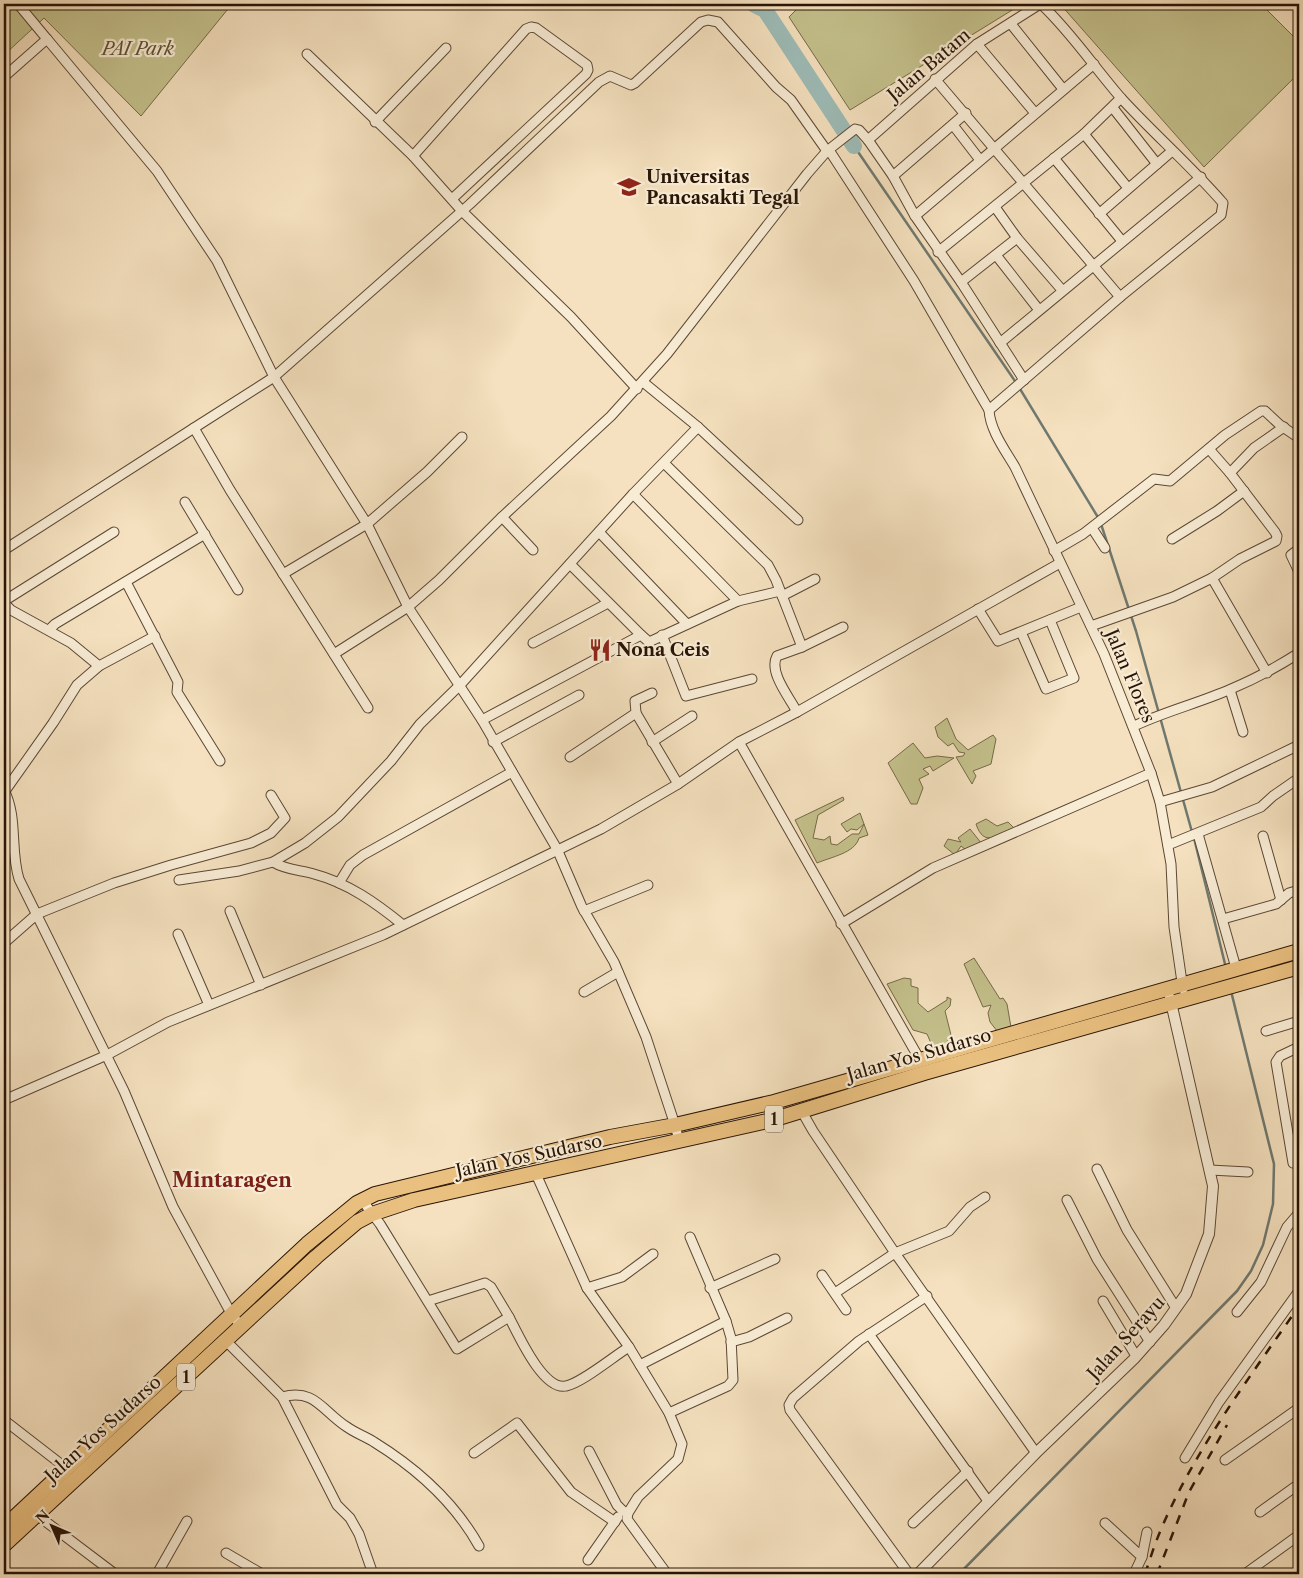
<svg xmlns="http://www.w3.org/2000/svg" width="1303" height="1578" viewBox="0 0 1303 1578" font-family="'Libre Caslon Text',serif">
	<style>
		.green { fill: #c4c18c; stroke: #766a48 }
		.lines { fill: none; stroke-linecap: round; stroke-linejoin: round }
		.stream { stroke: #6f7970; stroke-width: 2.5 }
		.river { stroke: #9dbcb7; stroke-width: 16 }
		.minor-casing { stroke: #5c4734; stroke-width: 11 }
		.tertiary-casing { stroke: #5c4734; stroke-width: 12 }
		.trunk-casing { stroke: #291405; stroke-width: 16 }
		.minor { stroke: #f8ecd5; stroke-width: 9 }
		.tertiary { stroke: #f8ecd5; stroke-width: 10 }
		.trunk { stroke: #eac080; stroke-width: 14 }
		.rail { stroke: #291405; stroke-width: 2.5; stroke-dasharray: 9 9; stroke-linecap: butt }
		.labels { text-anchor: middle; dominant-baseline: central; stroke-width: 4.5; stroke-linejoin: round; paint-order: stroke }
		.shield { fill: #f8ecd5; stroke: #675543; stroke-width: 1 }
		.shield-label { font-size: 16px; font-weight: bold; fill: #291405 }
		.park-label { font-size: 18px; font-style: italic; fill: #5f5134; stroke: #f8ecd5 }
		.street-label { font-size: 18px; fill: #291405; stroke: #f8ecd5 }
		.poi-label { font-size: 18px; font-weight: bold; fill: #291405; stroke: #f8ecd5; text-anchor: start }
		.quarter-label { font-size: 20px; font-weight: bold; fill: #7a1f14; stroke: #f8ecd5 }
	</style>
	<rect width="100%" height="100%" fill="#f5e1bf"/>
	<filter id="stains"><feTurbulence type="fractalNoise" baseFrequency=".004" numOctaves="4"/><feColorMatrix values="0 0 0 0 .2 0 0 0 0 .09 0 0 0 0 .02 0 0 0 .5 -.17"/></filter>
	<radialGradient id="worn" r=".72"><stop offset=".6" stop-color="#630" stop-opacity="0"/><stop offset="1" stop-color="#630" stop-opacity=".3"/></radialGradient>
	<g class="green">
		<path d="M4,4h228l-91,112 -97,-98 -40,37z"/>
		<path d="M802,4h220l-172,106 -61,-93z"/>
		<path d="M1060,4h201l38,38v31l-95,94z"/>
		<path d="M947,718l9,21 12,11 25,-15 3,4 -5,25 -18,7 3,5 -4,8 -16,-27 7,-1 2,-3 -6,-1 -6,-9 -5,3 -10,-9 -3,-10z"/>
		<path d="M913,743l12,15 12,-2 17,2 -21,13 -3,-5 -7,3 6,5 -10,5 4,9 -6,16h-6l-23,-41z"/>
		<path d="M843,797l1,3 -26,15 -5,23 11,2 6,-4 1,8 6,1 15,-11h7l5,-10 -7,6 -6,-1 -4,3 -6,-8 19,-11 8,22 -9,3c-4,15 -28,19 -42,25l-22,-43z"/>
		<path d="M986,819l11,7 11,-4 6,6c-17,7 -30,20 -38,-4z"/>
		<path d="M970,829l12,15 -16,6 -5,-4 -6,9 -11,-9 4,-7 13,3 -3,-4z"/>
		<path d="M974,958l26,41 3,-1 4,6 5,29 -11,3 -11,-14 -2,-9 3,-8 -8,2 -19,-43z"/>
		<path d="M904,978l7,1v7l7,2v15l10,9 19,-12v-3l4,2 -1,7 -5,5 6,24 -8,14 -9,1 -7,-16 -14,-4 -26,-46z"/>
	</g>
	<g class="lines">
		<g class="stream">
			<path d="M854,146l163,238 82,135"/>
			<path d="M1101,524l35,107 56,201"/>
			<path d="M1194,838l32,130"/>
			<path d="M959,1574l278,-283 14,-20 12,-26 10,-41 1,-40 -43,-173"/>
		</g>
		<path class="river" d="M753,4l12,6 89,136"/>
		<defs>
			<g id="minor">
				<path d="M18,4l29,35"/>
				<path d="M1041,4c30,28 53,63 80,94 33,36 70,68 102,105l-2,12 -101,82 -131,113c1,20 16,40 26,57l89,187 47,119 9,29 11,62 3,63 9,62"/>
				<path d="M1011,24l52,65"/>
				<path d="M977,44l58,69"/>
				<path d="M307,54l106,102 49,55 109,106 66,72"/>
				<path d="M4,77l43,-38 110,132 60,90 57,116 93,147 41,83 74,113 75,129 25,58 32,55 32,75 29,88 4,16"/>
				<path d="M935,79l185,218"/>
				<path d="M1113,108l44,56"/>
				<path d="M375,122l71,-74"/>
				<path d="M953,125l27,35"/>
				<path d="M1084,134l44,54"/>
				<path d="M868,140l109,-96 63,-40"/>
				<path d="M829,150l85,131 75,129"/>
				<path d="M413,156l113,-127 5,-2 5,1 51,37 1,5 -2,4 -134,125"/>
				<path d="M1054,158l68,83"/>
				<path d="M893,176l73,-63"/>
				<path d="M995,207l22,31 45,52"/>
				<path d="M1099,214l73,-63"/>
				<path d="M915,216l179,-152"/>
				<path d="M938,252l146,-118 37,-36"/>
				<path d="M996,255l43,55"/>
				<path d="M961,282l56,-44"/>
				<path d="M1000,343l201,-166"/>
				<path d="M643,382l55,45 100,93"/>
				<path d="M1209,449l21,24"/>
				<path d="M664,463l104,102 8,15 26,67 -25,9c-9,16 13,42 20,56"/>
				<path d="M633,494l105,107"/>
				<path d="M185,502l53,88"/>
				<path d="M502,517l31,33"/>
				<path d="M1092,528l13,20"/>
				<path d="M599,532l88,92"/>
				<path d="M1172,539l45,-28 27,-20"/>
				<path d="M1299,549l-8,6 8,17"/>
				<path d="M4,550l190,-122"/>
				<path d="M1054,551l29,-17 71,-55 16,2 55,-46 36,-24h4l15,14 19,13"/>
				<path d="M570,564l71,71"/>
				<path d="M283,574l84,-50 60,-52 35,-35"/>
				<path d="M1212,578l55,95"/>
				<path d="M126,582l48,92 4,8 -1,10 43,69"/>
				<path d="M782,596l33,-17"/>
				<path d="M4,601l110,-69"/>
				<path d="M4,603l7,7 60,33 28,23"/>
				<path d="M978,609l20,32 83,-34"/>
				<path d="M1091,626l82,-29 39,-19 28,-19 36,-18 1,-5 -2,-4 -45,-59 24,-25 30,-21"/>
				<path d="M49,630l6,-6 150,-90"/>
				<path d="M1021,632l25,57 28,-11 -24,-58"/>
				<path d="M662,635l24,61 66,-17"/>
				<path d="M533,643l75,-40"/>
				<path d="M802,647l41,-20"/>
				<path d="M334,654l74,-47 31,-27 63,-63 109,-101 56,-62 140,-180 20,-23 28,-22 4,1 9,10 25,36 22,40 46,66 63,98"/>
				<path d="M1230,690l13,42"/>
				<path d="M368,708l-138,-218 -36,-62 80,-51 196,-173 129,-122 11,-6 21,9 4,-2 66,-61 7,-2 10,2 58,65 15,13 36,51"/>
				<path d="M636,713l42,71"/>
				<path d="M482,720l159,-85 8,7 89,-41 42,-10"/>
				<path d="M1134,726c32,-15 65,-23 97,-37 24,-10 46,-22 68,-36"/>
				<path d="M493,742l86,-47"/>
				<path d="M652,742l40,-26"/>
				<path d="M739,742l181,318"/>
				<path d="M570,757l66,-44 -1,-12 17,-8"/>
				<path d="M4,790c14,27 6,60 15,89l105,212 49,116 59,108 9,11"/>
				<path d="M5,791l48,-68 24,-38 22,-19 56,-30"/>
				<path d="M1160,802l52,-15 87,-42"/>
				<path d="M1198,834l38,134"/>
				<path d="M1263,836l18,64"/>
				<path d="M1168,845l93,-38 12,-11 26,-18"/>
				<path d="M179,880l60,-9 34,-9"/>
				<path d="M339,883l11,-18 13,-10 149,-83"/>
				<path d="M230,911l31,74"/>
				<path d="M584,911l64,-26"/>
				<path d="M1223,919l53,-15 13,-11 10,-3"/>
				<path d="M841,924l92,-56 218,-95"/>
				<path d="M403,925c-27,-22 -55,-42 -89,-51 -14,-4 -28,-4 -41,-12l32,-19 33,-26 53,-56 29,-37 40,-39 173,-191 65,-67"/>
				<path d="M178,934l31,71"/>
				<path d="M4,943l33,-29 77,-31 57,-18 80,-22 20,-10 14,-15 -14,-23"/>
				<path d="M584,992l34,-20"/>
				<path d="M1266,1031l33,-10"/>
				<path d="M4,1100l103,-45 61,-33 215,-87 218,-106 77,-45 61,-42 58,-30 263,-149"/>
				<path d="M801,1110l12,21 82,122 141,200"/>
				<path d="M1293,1163l-17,-101 4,-6 19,-9"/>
				<path d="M1097,1169l30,61 49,78"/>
				<path d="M1210,1170l38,2"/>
				<path d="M536,1174l51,114 42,59 40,66 13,31 -4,15 -40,38 -10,16 -1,6 40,55"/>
				<path d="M362,1200l18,24 77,125 52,-32c9,17 34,74 57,69 16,-3 48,-30 63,-39"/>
				<path d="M1067,1200l30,59 53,83"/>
				<path d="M822,1275l24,35"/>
				<path d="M587,1288l35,-11 31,-23"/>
				<path d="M710,1288l65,-29"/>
				<path d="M835,1293l60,-40 54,-22 21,-24 15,-10"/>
				<path d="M428,1301l57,-18 6,4 18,30"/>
				<path d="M1103,1301l33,55"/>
				<path d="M1237,1312l24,-30 26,-55 12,-14"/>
				<path d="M869,1334l119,167"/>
				<path d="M226,1341l56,56 55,108 13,13 9,16 14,40"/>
				<path d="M731,1342l18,-5 38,-19"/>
				<path d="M640,1365l86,-44"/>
				<path d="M282,1397c33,-9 40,14 65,30 8,6 18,9 27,15 42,26 81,61 105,104"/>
				<path d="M669,1413l59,-27 5,-6 -2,-42 -5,-17 -36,-84"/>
				<path d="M4,1420l62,48"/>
				<path d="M589,1451l28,54 6,6 5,2"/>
				<path d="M474,1453l43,-30 54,69 44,30"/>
				<path d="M1185,1458l34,-56 80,-111"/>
				<path d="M1225,1460l74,-52"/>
				<path d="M33,1512l82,62"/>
				<path d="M1260,1512l39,-28"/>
				<path d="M913,1523l55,-52"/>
				<path d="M1105,1523l37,34"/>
				<path d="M226,1553l36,21"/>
				<path d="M588,1560l30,-43"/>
				<path d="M157,1574l30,-53"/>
				<path d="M909,1574l-119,-164 -1,-5 4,-7 66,-57 68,-45"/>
				<path d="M1134,1574l8,-17 5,-25"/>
				<path d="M1245,1574l54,-39"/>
			</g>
			<path id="tertiary" d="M918,1574l118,-121 98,-94 30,-34 22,-31 23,-60 4,-48 -43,-188"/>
			<g id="trunk">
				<path d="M4,1527l303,-283 50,-41 18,-9 235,-57 65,-12 99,-23 525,-151"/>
				<path d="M4,1545l312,-288 41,-35 15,-8 42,-14 358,-80 152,-47 375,-106"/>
			</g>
		</defs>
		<use href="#minor" class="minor-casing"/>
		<use href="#tertiary" class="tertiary-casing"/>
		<use href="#trunk" class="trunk-casing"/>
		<use href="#minor" class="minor"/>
		<use href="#tertiary" class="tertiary"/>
		<use href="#trunk" class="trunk"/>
		<g class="rail">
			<path d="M1145,1574c5,-15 10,-31 17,-47 34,-79 88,-150 137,-221"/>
			<path d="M1157,1574l32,-82 38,-67"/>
		</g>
	</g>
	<defs>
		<symbol id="university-bare" viewBox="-9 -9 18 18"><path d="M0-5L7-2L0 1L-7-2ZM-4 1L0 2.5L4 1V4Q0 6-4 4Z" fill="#8f2418" stroke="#f8ecd5" stroke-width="2.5" paint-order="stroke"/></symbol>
		<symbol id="restaurant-bare" viewBox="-9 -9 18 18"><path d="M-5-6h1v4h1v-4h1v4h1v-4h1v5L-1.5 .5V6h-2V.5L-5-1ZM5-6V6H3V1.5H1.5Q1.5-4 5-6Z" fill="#8f2418" stroke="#f8ecd5" stroke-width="2.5" paint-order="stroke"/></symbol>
	</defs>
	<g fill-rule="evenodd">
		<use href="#university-bare" x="613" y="171" width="32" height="32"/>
		<use href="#restaurant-bare" x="584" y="634" width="32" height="32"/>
	</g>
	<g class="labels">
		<g class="shield">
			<rect x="765" y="1105.5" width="18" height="27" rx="4"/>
			<rect x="177" y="1363.5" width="18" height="27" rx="4"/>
		</g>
		<g class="shield-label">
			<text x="774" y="1119">1</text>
			<text x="186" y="1377">1</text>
		</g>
		<g class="park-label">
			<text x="138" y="49">PAI Park</text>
		</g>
		<g class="street-label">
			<text transform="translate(929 65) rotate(-40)">Jalan Batam</text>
			<text transform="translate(1130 676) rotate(67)">Jalan Flores</text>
			<text transform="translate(919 1055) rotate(-16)">Jalan Yos Sudarso</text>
			<text transform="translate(529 1156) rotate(-12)">Jalan Yos Sudarso</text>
			<text transform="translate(1126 1338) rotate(-48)">Jalan Serayu</text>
			<text transform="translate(103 1429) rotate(-42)">Jalan Yos Sudarso</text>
		</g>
		<g class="poi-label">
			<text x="646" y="177">Universitas<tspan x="646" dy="21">Pancasakti Tegal</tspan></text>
			<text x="616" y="650">Nona Ceis</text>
		</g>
		<g class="quarter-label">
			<text x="232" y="1180">Mintaragen</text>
		</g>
	</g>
	<rect width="1303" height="1578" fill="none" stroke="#f5e1bf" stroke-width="20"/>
	<rect x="5" y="5" width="1293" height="1568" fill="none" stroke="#291405" stroke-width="2.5"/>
	<rect x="10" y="10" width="1283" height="1558" fill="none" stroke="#291405"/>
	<g transform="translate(52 1526) rotate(315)" stroke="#f8ecd5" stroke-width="4" paint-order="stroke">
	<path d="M0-4L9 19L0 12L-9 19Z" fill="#291405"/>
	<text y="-8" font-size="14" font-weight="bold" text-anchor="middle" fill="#291405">N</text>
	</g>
	<rect width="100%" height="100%" filter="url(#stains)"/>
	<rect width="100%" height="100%" fill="url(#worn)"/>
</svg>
